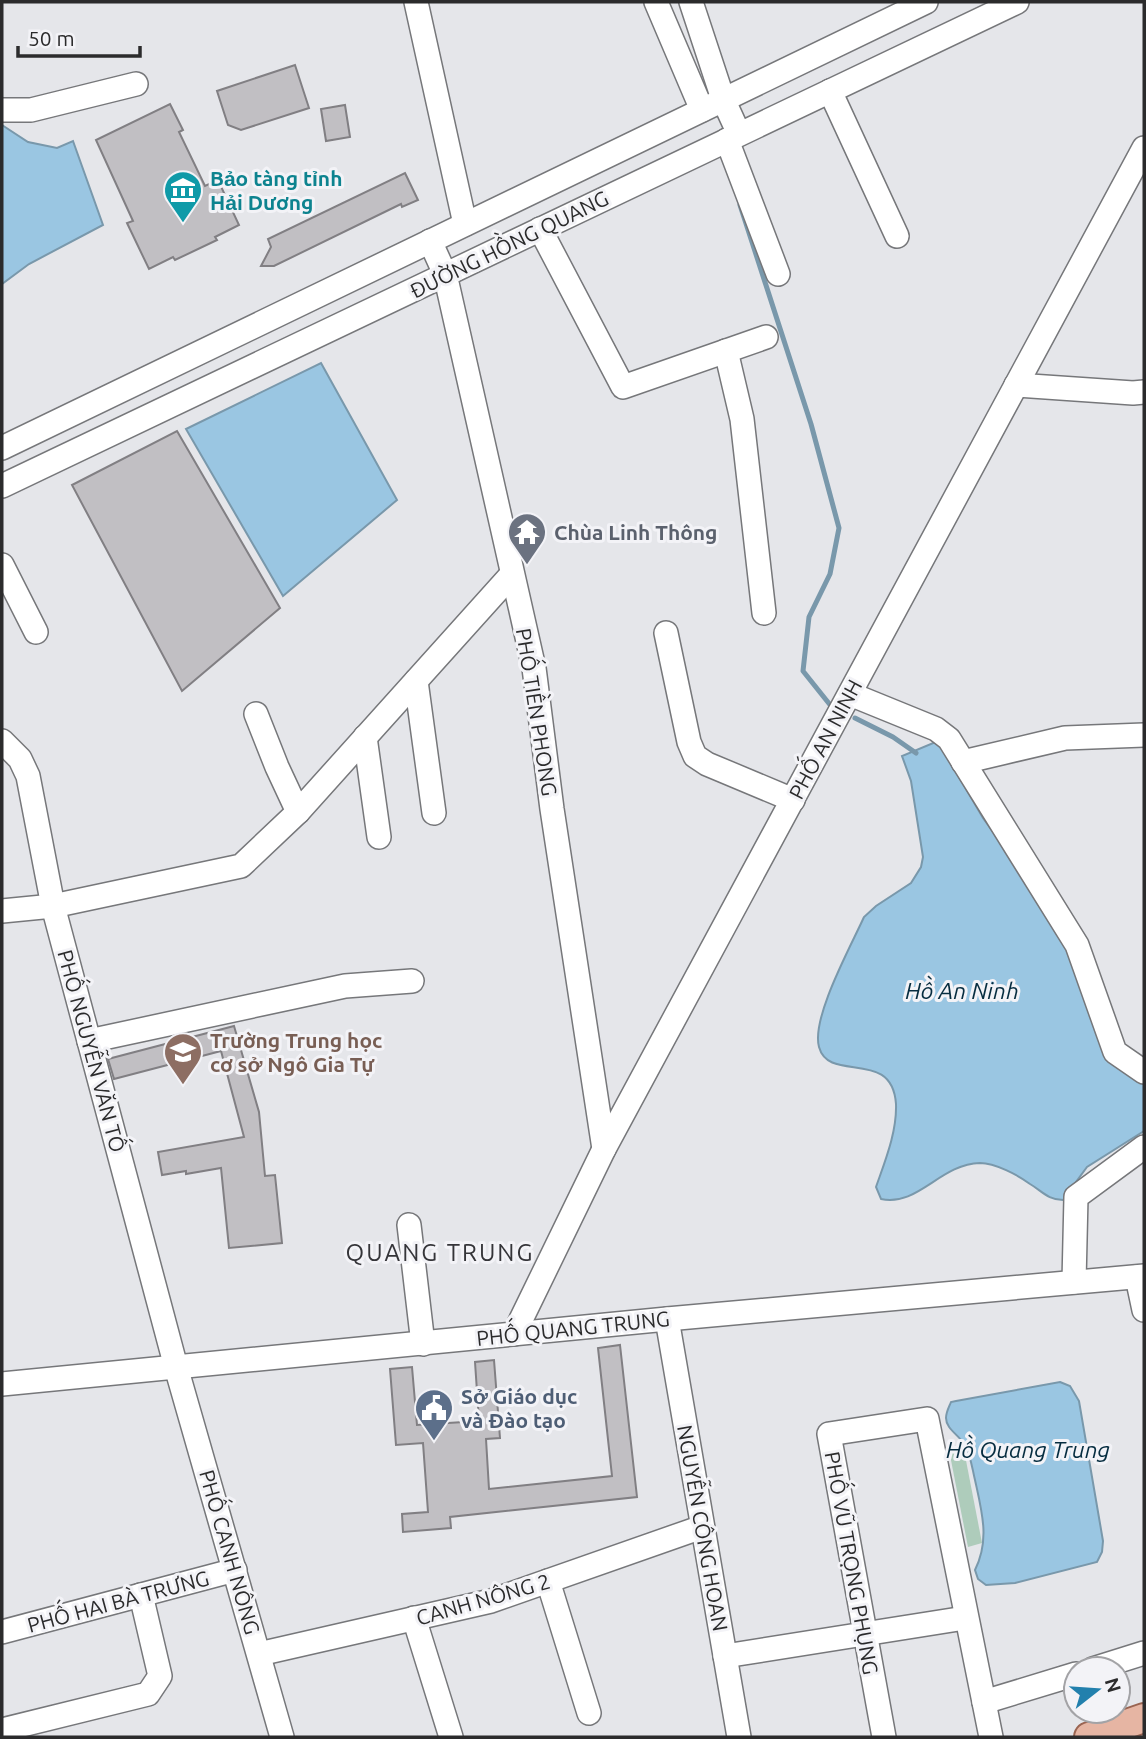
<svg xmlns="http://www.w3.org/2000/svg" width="1146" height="1739" viewBox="0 0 1146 1739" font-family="Ubuntu,sans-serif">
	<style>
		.green { fill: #aeccbb }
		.water { fill: #9ac6e2; stroke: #7998ab; stroke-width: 2 }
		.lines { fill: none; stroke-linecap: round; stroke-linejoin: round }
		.stream { stroke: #7998ab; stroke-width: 5 }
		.building { fill: #c1bfc3; stroke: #817f83; stroke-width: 2 }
		.minor-casing { stroke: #76777a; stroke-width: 26 }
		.major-casing { stroke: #9a6451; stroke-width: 32 }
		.minor { stroke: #fff; stroke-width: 23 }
		.major { stroke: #e6b5a3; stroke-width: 28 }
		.labels { text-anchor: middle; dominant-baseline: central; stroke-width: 6; stroke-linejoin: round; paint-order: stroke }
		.culture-label { font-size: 21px; font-weight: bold; fill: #0d838f; stroke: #f3f3f7; text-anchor: start }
		.street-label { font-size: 21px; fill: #2b2b2c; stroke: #f3f3f7 }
		.worship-label { font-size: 21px; font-weight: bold; fill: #5b616d; stroke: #f3f3f7; text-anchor: start }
		.education-label { font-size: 21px; font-weight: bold; fill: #785e54; stroke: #f3f3f7; text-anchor: start }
		.service-label { font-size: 21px; font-weight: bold; fill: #4e5e75; stroke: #f3f3f7; text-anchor: start }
		.water-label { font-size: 23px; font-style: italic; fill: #062d40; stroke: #f3f3f7 }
		.quarter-label { font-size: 24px; letter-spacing: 2px; fill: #353539; stroke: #f3f3f7 }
	</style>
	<rect width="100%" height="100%" fill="#e5e6ea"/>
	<path class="green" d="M963,1445l19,98 -14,4 -19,-97z"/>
	<g class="water">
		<path d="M2,125l26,17 29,6 16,-7 30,84 -74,39 -27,20z"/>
		<path d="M321,363l76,137 -114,96 -97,-167z"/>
		<path d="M938,741l45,77 53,73 108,189v51l-57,36 -11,15 -4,10 -9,8c-15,0 -21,-9 -33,-16 -12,-9 -35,-21 -50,-21 -40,1 -62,44 -99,36l-5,-12c9,-26 21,-55 20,-83 -4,-57 -67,-20 -77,-57 -8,-29 32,-101 45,-130l12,-11 35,-23 10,-16 2,-10 -12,-76 -9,-25z"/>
		<path d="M1060,1382l10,4 9,15 24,140 -1,11 -5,10 -82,21 -29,2 -8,-6 -3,-9c15,-30 7,-58 0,-90 -3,-12 -4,-25 -11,-36 -5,-9 -18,-15 -18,-26 0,-6 3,-11 5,-16l5,-1z"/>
	</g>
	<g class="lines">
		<g class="stream">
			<path d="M740,205l71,219 28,104 -9,46 -21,43 -6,54 28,35"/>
			<path d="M855,718l38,19 23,16"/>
		</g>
	</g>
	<g class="building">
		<path d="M295,65l14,43 -68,22 -13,-5 -11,-34z"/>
		<path d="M170,104l13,26 -4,2 26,54 13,-6 21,45 -24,12 2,3 -42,20 -2,-3 -24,12 -22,-46 6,-2 -37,-81z"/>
		<path d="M345,105l5,32 -24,4 -5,-32z"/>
		<path d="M405,173l13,27 -16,7 -1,-3 -127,62h-13l10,-19 -3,-8z"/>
		<path d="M177,431l103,177 -98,83 -110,-206z"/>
		<path d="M234,1026l25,86 6,64 10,-1 7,68 -53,5 -8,-80 -35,6v-3l-24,4 -4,-23 86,-15 -23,-86 -107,28 -6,-20z"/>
		<path d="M620,1345l17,152 -187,20 1,11 -48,4 -1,-18 26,-2 -5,-69 -27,2 -6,-76 22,-2 5,58 62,-4 -4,-59 19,-2 6,78 -14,1 3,50 123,-13 -14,-128z"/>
	</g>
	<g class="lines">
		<defs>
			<g id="minor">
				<path d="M416,2l49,222"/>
				<path d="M656,2l46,108"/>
				<path d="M691,2l32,97 16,35"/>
				<path d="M830,91l67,145"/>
				<path d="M2,110h29l105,-26"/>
				<path d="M727,140l51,134"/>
				<path d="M540,229l83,158 143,-50"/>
				<path d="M430,241l15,33 89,394 18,141 52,340"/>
				<path d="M726,351l16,68 22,194"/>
				<path d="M1016,385l117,8 11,-1"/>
				<path d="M2,448l924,-446"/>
				<path d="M2,486l1015,-484"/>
				<path d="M2,565l34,67"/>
				<path d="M666,633l23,109 6,14 12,8 86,36"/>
				<path d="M416,681l18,132"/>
				<path d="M850,694l86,35 13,10 128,206 38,107 29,20"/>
				<path d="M256,714l21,53 21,45"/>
				<path d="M365,737l14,100"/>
				<path d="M2,741l18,18 8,17 25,130 123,461 106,370"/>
				<path d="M963,762l102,-24 79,-3"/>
				<path d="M2,911l51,-5 188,-40 57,-54 214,-238"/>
				<path d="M89,1041l256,-55 67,-5"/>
				<path d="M409,1225l14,119"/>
				<path d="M1137,1277l7,33"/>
				<path d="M1074,1282l2,-85 68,-50"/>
				<path d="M667,1319l72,418"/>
				<path d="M514,1334l90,-185 540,-1001"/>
				<path d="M2,1384l665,-65 477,-43"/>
				<path d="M548,1581l41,132"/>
				<path d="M414,1618l37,119"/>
				<path d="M2,1632l233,-62"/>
				<path d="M259,1654l232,-53 211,-74"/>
				<path d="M725,1656l240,-38"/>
				<path d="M1093,1669l51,-16"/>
				<path d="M984,1702l92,-28"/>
				<path d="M2,1730l146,-36 12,-18 -19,-81"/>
				<path d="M884,1737l-55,-303 98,-15 64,318"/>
			</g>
			<path id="major" d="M1089,1737l55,-19"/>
		</defs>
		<use href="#minor" class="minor-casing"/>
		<use href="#major" class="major-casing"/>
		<use href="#minor" class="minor"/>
		<use href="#major" class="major"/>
	</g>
	<defs>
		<symbol id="museum-pin" viewBox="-11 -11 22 30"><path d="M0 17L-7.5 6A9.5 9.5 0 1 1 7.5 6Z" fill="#0f9aa8" stroke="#f3f3f7"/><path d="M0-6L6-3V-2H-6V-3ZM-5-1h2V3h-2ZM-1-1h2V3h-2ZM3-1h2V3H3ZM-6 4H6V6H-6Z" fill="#fff"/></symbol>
		<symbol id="temple-pin" viewBox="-11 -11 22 30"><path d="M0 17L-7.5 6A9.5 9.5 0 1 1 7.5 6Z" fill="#6b7280" stroke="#f3f3f7"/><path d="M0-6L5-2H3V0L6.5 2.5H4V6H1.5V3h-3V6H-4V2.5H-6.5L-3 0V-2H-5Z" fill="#fff"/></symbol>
		<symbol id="school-pin" viewBox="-11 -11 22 30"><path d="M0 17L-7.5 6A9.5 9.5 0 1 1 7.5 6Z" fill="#8d6e63" stroke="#f3f3f7"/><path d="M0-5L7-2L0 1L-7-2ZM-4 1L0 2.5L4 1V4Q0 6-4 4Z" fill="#fff"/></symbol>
		<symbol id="civic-pin" viewBox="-11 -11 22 30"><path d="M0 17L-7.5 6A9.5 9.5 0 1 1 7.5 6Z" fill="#5c6f8a" stroke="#f3f3f7"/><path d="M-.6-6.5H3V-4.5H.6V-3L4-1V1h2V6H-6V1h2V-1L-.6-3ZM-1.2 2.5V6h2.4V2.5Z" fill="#fff"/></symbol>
	</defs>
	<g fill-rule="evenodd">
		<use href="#museum-pin" x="161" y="168" width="44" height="60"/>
		<use href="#temple-pin" x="505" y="510" width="44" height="60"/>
		<use href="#school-pin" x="161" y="1030" width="44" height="60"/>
		<use href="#civic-pin" x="412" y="1386" width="44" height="60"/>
	</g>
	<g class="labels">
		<g class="culture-label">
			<text x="210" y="178">Bảo tàng tỉnh<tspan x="210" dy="24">Hải Dương</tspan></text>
		</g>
		<g class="street-label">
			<text transform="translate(509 244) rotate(-26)">ĐƯỜNG HỒNG QUANG</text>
			<text transform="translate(537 712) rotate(81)">PHỐ TIỀN PHONG</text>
			<text transform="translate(825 739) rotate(-62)">PHỐ AN NINH</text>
			<text transform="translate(92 1051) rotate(75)">PHỐ NGUYỄN VĂN TỐ</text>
			<text transform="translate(573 1328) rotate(-6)">PHỐ QUANG TRUNG</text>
			<text transform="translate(703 1528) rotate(80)">NGUYỄN CÔNG HOAN</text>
			<text transform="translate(230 1552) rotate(74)">PHỐ CANH NÔNG</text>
			<text transform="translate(852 1563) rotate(80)">PHỐ VŨ TRỌNG PHỤNG</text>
			<text transform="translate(483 1599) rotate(-16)">CANH NÔNG 2</text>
			<text transform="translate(118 1601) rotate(-15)">PHỐ HAI BÀ TRƯNG</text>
		</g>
		<g class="worship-label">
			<text x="554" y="532">Chùa Linh Thông</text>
		</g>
		<g class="education-label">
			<text x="210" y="1040">Trường Trung học<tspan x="210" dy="24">cơ sở Ngô Gia Tự</tspan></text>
		</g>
		<g class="service-label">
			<text x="461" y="1396">Sở Giáo dục<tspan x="461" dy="24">và Đào tạo</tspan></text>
		</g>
		<g class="water-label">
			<text x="962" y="990">Hồ An Ninh</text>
			<text x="1028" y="1449">Hồ Quang Trung</text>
		</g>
		<g class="quarter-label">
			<text x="440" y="1252">QUANG TRUNG</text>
		</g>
	</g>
	<rect width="1146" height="1739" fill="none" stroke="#2b2b2c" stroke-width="7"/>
	<g transform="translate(1097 1690) rotate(73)"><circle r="33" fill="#f3f3f7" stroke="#a3a3a6" stroke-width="2"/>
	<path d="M0-5L12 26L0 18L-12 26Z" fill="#2280ad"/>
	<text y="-10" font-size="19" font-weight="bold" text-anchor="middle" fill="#2b2b2c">N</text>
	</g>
	<path d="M18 46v10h122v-10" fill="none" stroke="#2b2b2c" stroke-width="3.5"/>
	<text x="28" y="46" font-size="21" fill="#2b2b2c" stroke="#f3f3f7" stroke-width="5" paint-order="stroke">50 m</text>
</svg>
